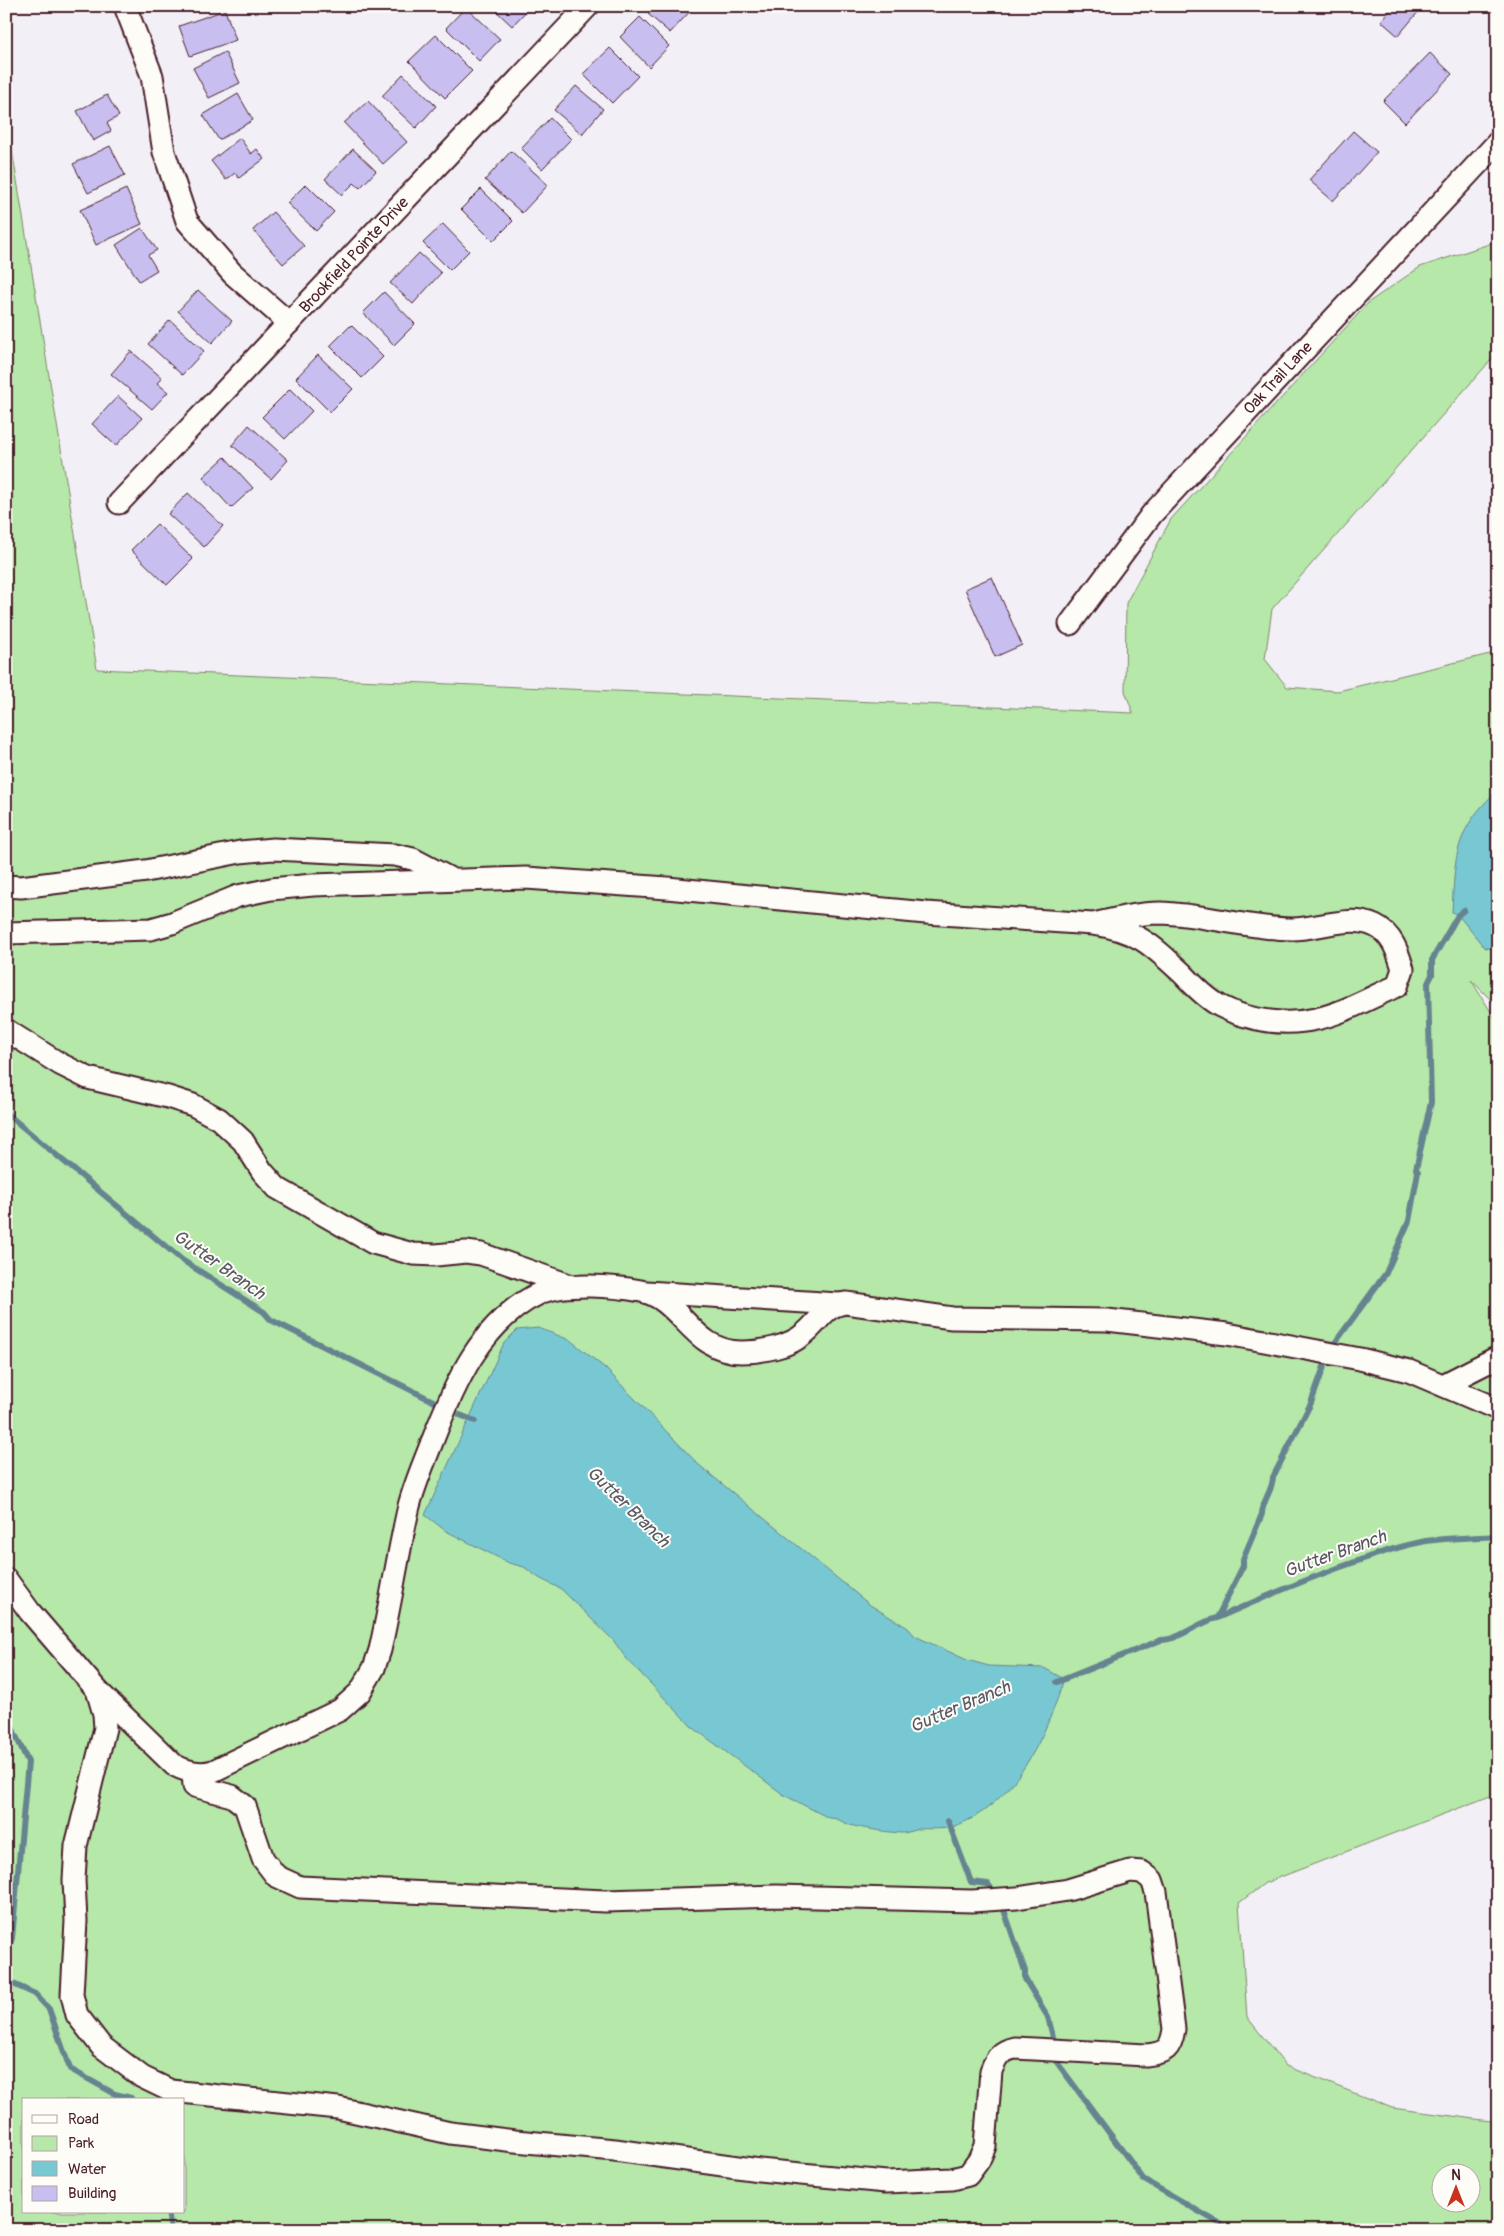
<svg xmlns="http://www.w3.org/2000/svg" width="1504" height="2236" viewBox="0 0 1504 2236" font-family="Pangolin,sans-serif">
	<style>
		.green { fill: #b5e8a9; stroke: #80846a; fill-rule: evenodd }
		.water { fill: #78c8d3; stroke: #668490 }
		.lines { fill: none; stroke-linecap: round; stroke-linejoin: round }
		.stream { stroke: #668490; stroke-width: 6 }
		.building { fill: #c8bef0; stroke: #4a1f2b }
		.minor-casing { stroke: #4a1f2b; stroke-width: 25 }
		.minor { stroke: #fdfcf7; stroke-width: 21 }
		.labels { text-anchor: middle; dominant-baseline: central; stroke-width: 4; stroke-linejoin: round; paint-order: stroke }
		.street-label { font-size: 16px; fill: #4a1f2b; stroke: #fdfcf7 }
		.water-label { font-size: 18px; font-style: italic; fill: #5a5a66; stroke: #fdfcf7 }
	</style>
	<rect width="100%" height="100%" fill="#f2f0f6"/>
	<filter id="ink" filterUnits="userSpaceOnUse"><feTurbulence type="fractalNoise" baseFrequency=".02" numOctaves="2"/><feDisplacementMap in="SourceGraphic" scale="10" xChannelSelector="R" yChannelSelector="G"/><feConvolveMatrix kernelMatrix="1 2 1 2 8 2 1 2 1" color-interpolation-filters="sRGB"/></filter>
	<g filter="url(#ink)">
		<path class="green" d="M6,113l91,556 1036,44 -8,-22 1,-88 45,-84 198,-217 51,-35 78,-26v111l-226,257 -7,50 22,28 51,4 160,-39v355l-27,-27 27,43v770l-233,90 -26,20 8,114 39,49 106,42 106,14v108h-1492zM24,2100h160v112h-160zM1442,2174h30v30h-30z"/>
		<g class="water">
			<path d="M1498,790v161l-14,-4 -26,-32 -6,-3c3,-56 2,-82 46,-122z"/>
			<path d="M538,1328l32,12 35,28 94,97 171,140 38,23 7,8 52,24 22,6 55,2 20,11c-18,57 -50,128 -112,148 -10,3 -23,1 -34,2 -5,1 -10,4 -15,4 -10,0 -44,-5 -53,-8 -8,-3 -12,-7 -21,-7l-45,-23 -93,-69 -65,-68 -13,-18 -52,-51 -22,-11 -15,-11 -15,-4 -63,-32 -21,-16 79,-172 13,-13z"/>
		</g>
		<g class="lines">
			<g class="stream">
				<path d="M6,1113l176,147 82,52 7,8 168,84"/>
				<path d="M1332,1347l54,-74 23,-52 9,-49 -2,-3 15,-67 -3,-119 4,-8v-15l26,-45 6,-5"/>
				<path d="M460,1415l15,6"/>
				<path d="M1217,1618l26,-52v-7l19,-45c0,-14 11,-23 11,-37l38,-74 15,-42"/>
				<path d="M1057,1682l104,-42c19,0 37,-18 56,-22 45,-20 89,-39 135,-55 24,-9 48,-17 74,-22 24,-4 47,-3 72,-5"/>
				<path d="M6,1709l3,12 19,41 -16,176 -6,17"/>
				<path d="M948,1821l23,61 17,2 6,8"/>
				<path d="M1004,1910l21,61v8l23,38 7,28"/>
				<path d="M6,1972l3,10 26,12 14,15 21,60 45,25 16,4 1,2"/>
				<path d="M1056,2061l88,119 87,50"/>
				<path d="M168,2212l3,18"/>
			</g>
		</g>
		<g class="building">
			<path d="M491,6h40l-19,20z"/>
			<path d="M655,6h40l-25,27 -22,-19z"/>
			<path d="M1394,6h20l5,5 -21,25 -17,-15z"/>
			<path d="M466,7l34,32 -21,22 -33,-33z"/>
			<path d="M225,10l11,30 -46,16 -11,-30z"/>
			<path d="M640,17l29,29 -20,21 -29,-30z"/>
			<path d="M436,35l36,36 -27,27 -36,-37z"/>
			<path d="M610,48l28,28 -26,27 -29,-29z"/>
			<path d="M225,52l15,31 -31,15 -16,-30z"/>
			<path d="M1430,53l22,21 -47,49 -22,-22z"/>
			<path d="M403,74l33,32 -20,22 -34,-32z"/>
			<path d="M576,86l27,23 -21,25 -28,-24z"/>
			<path d="M238,94l15,26 -34,20 -16,-25z"/>
			<path d="M107,95l12,21 -12,7 4,8 -18,10 -16,-30z"/>
			<path d="M368,101l39,41 -24,22 -39,-41z"/>
			<path d="M550,118l21,21 -29,30 -21,-21z"/>
			<path d="M1353,131l24,21 -44,49 -24,-21z"/>
			<path d="M240,138l11,16 6,-5 7,10 -25,19 -4,-5 -9,7 -15,-19z"/>
			<path d="M110,146l15,29 -37,18 -15,-29z"/>
			<path d="M353,149l23,22 -16,17 -6,-5 -12,12 -17,-16z"/>
			<path d="M511,151l37,34 -26,28 -37,-33z"/>
			<path d="M306,184l28,28 -18,19 -29,-28z"/>
			<path d="M126,189l16,35 -46,21 -16,-35z"/>
			<path d="M481,189l32,32 -20,20 -32,-32z"/>
			<path d="M273,212l31,34 -21,18 -30,-34z"/>
			<path d="M443,224l26,27 -19,19 -27,-27z"/>
			<path d="M142,228l15,22 -9,5 9,15 -18,11 -23,-36z"/>
			<path d="M419,253l22,20 -28,31 -23,-21z"/>
			<path d="M198,290l34,31 -20,22 -34,-32z"/>
			<path d="M384,292l31,32 -21,21 -31,-32z"/>
			<path d="M170,320l34,31 -22,24 -34,-31z"/>
			<path d="M351,325l32,32 -21,21 -32,-32z"/>
			<path d="M131,351l31,27 -5,5 11,9 -16,17 -41,-35z"/>
			<path d="M318,355l35,34 -23,23 -34,-34z"/>
			<path d="M290,389l22,22 -27,28 -23,-22z"/>
			<path d="M118,396l24,22 -26,28 -24,-22z"/>
			<path d="M249,425l39,35 -17,19 -39,-34z"/>
			<path d="M225,457l28,31 -22,20 -28,-31z"/>
			<path d="M188,493l35,33 -19,21 -36,-33z"/>
			<path d="M157,524l36,35 -26,26 -36,-35z"/>
			<path d="M992,577l30,68 -27,12 -30,-68z"/>
		</g>
		<g class="lines">
			<defs>
				<g id="minor">
					<path d="M125,6l27,70 12,76 23,69 45,52 57,50"/>
					<path d="M119,503l469,-497"/>
					<path d="M1070,624l82,-110 346,-372"/>
					<path d="M6,886l15,1 125,-16 94,-19 33,-3 122,6 18,4 36,19"/>
					<path d="M6,933l145,-4 21,-6 66,-27 33,-7 42,-4 213,-7 141,10 259,25 167,11c44,6 58,20 90,50 11,12 23,24 37,32 29,15 65,20 96,13 28,-6 55,-22 81,-33l6,-17c-5,-17 -11,-35 -28,-43 -26,-12 -55,3 -83,3 -42,0 -88,-15 -132,-16 -23,0 -45,6 -67,11"/>
					<path d="M6,1030l54,34 28,14 80,19 25,8 26,14 24,22 19,30 15,17 96,55 40,11 23,1 30,-3 15,2 88,31"/>
					<path d="M646,1292l192,12"/>
					<path d="M1443,1385l55,-28"/>
					<path d="M6,1579l24,33 67,78 77,75c13,7 25,10 39,6l127,-61 20,-18 14,-24 6,-18c11,-48 18,-97 29,-144 6,-23 15,-43 23,-64 22,-57 49,-121 108,-149 26,-11 74,-7 101,-2 41,8 51,61 100,61 20,0 49,-5 64,-19 15,-12 20,-28 41,-30l106,15 155,2 120,14 133,25 49,12 89,38"/>
					<path d="M97,1690l7,24 1,14 -29,118 -2,34 2,41 -4,74 5,20 24,31 41,31 29,14 167,17 112,25 65,8 100,9 144,20 127,12 66,-3 16,-4 11,-15 6,-14 6,-75c5,-13 9,-20 24,-23l131,7c20,-2 25,-6 28,-26l-18,-137 -4,-12 -10,-8 -12,-1 -62,19 -51,8 -45,3 -195,-5 -172,5 -305,-14 -24,-11 -13,-17 -18,-53 -13,-10 -38,-10 -1,-13"/>
				</g>
			</defs>
			<use href="#minor" class="minor-casing"/>
			<use href="#minor" class="minor"/>
		</g>
	</g>
	<g class="labels">
		<g class="street-label">
			<text transform="translate(354 255) rotate(-47)">Brookfield Pointe Drive</text>
			<text transform="translate(1278 378) rotate(-47)">Oak Trail Lane</text>
		</g>
		<g class="water-label">
			<text transform="translate(219 1265) rotate(35)">Gutter Branch</text>
			<text transform="translate(628 1507) rotate(44)">Gutter Branch</text>
			<text transform="translate(1335 1554) rotate(-20)">Gutter Branch</text>
			<text transform="translate(960 1707) rotate(-23)">Gutter Branch</text>
		</g>
	</g>
	<rect width="1504" height="2236" fill="none" stroke="#fdfcf7" stroke-width="25"/>
	<rect x="12" y="12" width="1479" height="2211" fill="none" stroke="#4a1f2b" stroke-width="2" filter="url(#ink)"/>
	<rect x="22" y="2098" width="162" height="115" fill="#fdfcf7" stroke="#b5a4a5"/>
	<rect x="32" y="2115" width="25" height="8" fill="#fdfcf7" stroke="#b5a4a5"/>
	<text x="68" y="2124" font-size="15" fill="#4a1f2b">Road</text>
	<rect x="32" y="2136" width="25" height="15" fill="#b5e8a9" stroke="#b5a4a5"/>
	<text x="68" y="2148" font-size="15" fill="#4a1f2b">Park</text>
	<rect x="32" y="2161" width="25" height="15" fill="#78c8d3" stroke="#b5a4a5"/>
	<text x="68" y="2174" font-size="15" fill="#4a1f2b">Water</text>
	<rect x="32" y="2186" width="25" height="15" fill="#c8bef0" stroke="#b5a4a5"/>
	<text x="68" y="2198" font-size="15" fill="#4a1f2b">Building</text>
	<g transform="translate(1456 2188)"><circle r="24" fill="#fdfcf7" stroke="#b5a4a5"/>
	<path d="M0-4L9 19L0 12L-9 19Z" fill="#c8321e"/>
	<text y="-8" font-size="14" font-weight="bold" text-anchor="middle" fill="#4a1f2b">N</text>
	</g>
</svg>
